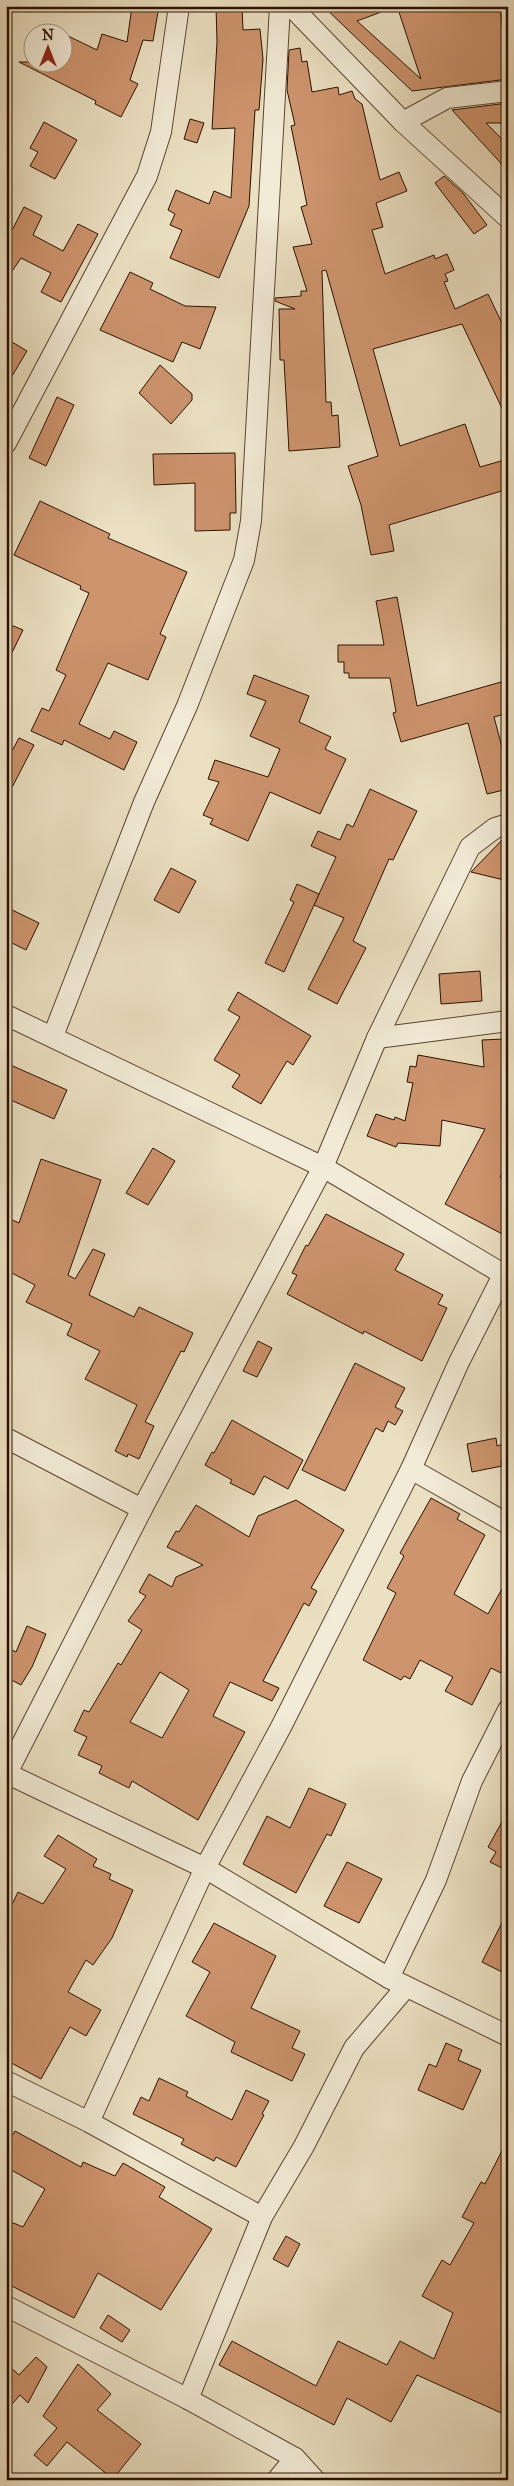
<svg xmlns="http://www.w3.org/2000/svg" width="514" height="2486" viewBox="0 0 514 2486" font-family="'IM FELL Great Primer',serif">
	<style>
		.building { fill: #cd946e; stroke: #2b1000; fill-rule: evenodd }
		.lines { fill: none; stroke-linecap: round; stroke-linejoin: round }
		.minor-casing { stroke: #5b4430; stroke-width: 22 }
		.minor { stroke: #f2ebd7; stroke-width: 20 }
	</style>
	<rect width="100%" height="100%" fill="#ebe0c2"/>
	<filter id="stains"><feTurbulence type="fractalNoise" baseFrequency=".004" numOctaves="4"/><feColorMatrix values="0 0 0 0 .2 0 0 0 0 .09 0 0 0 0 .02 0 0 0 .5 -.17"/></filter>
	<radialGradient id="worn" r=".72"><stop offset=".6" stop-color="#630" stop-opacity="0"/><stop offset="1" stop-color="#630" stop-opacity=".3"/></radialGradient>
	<g class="building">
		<path d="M132,6h27l-6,35 -10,-1 -13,40 8,4 -17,33 -26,-13 1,-3 -77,-39h43v-29l35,17 5,-16 25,8z"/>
		<path d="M216,6h26l1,24 17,-1 3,30 -4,51h-4l-6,96 -30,72 -49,-20 12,-28 -12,-5 5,-11 -7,-4 8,-20 33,14 5,-13 17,7 4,-70 -23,1 5,-87z"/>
		<path d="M323,6h69v2l-35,13 64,58 -24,-73h103l8,73 -96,12z"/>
		<path d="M300,48l2,14 5,-1 5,31 26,-5 1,8 13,-4 3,8 7,5 18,76 19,-8 8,19 -31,12 7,24 -11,3 13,44 49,-19 1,4 12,-5 7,16 -9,4 3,7 -4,1 11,27 33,-15 20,42v85l-46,-97 -89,25 27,97 65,-22 15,43 28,-8v30l-119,36 5,26 -23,4 -10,-50 -13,-39 30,-10 -52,-186 -4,1 4,131h5l1,14 6,-1 2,32 -51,4 -5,-91h-4l-1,-51h16l-20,-8v-3l26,-2v-5h6l-14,-44 19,-3 -11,-37 6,-2 -16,-79 4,-1 -8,-35 2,-40z"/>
		<path d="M508,103v20h-22l22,22v26l-56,-61z"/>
		<path d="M190,119l14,4 -7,20 -13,-4z"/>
		<path d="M44,122l33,18 -22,39 -25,-13 8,-14 -8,-4z"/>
		<path d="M444,176l19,17 24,32 -13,9 -39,-51z"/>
		<path d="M24,207l18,9 -9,19 30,16 15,-27 20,10 -37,68 -20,-10 10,-19 -30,-15 -15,22v-38z"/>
		<path d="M130,272l23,11 -3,6 35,17 31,1 -16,42 -18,-7 -9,20 -73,-32z"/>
		<path d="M12,342l15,9 -21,35v-34z"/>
		<path d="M160,365l32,29v6l-21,24 -32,-31z"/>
		<path d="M57,397l17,8 -28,61 -17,-8z"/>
		<path d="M235,453l1,60h-6v17l-35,1v-48l-41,2 -1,-31z"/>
		<path d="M40,501l70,33 -2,4 79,34 -27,62 6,3 -18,43 -40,-17 -29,61 31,15 4,-8 23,11 -13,28 -60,-30 -2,5 -31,-14 11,-23 7,3 17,-36 -10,-5 33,-77 -9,-4 1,-3 -67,-31z"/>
		<path d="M397,597l20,109 91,-26v33l-14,4 14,53v19l-21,5 -19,-71 -67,19 -8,-29 3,-1 -6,-34h-41v-5h-5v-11h-6v-17h46l-8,-44z"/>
		<path d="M6,623l17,7 -17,35z"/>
		<path d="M254,675l55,21 -10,26 32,15 -6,12 21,10 -26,55 -50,-22 -22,49 -38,-17 3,-5 -10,-4 16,-33 -11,-3 7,-19 53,17 12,-28 -30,-13 16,-35 -19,-7z"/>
		<path d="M19,738l15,7 -28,54v-37z"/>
		<path d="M370,789l47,22 -24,49 -4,-1 -36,82 13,7 -29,56 -29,-15 36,-71 -30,-13 22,-48 -25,-11 7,-15 22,9 7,-16 6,3z"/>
		<path d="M505,837l3,44 -37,-9z"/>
		<path d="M171,868l25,13 -17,32 -25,-13z"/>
		<path d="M297,884l22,10 -35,78 -19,-9 29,-61 -4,-2z"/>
		<path d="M6,907l33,16 -13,27 -20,-10z"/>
		<path d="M480,971l2,30 -41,3 -2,-30z"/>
		<path d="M238,992l73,44 -18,29 -6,-4 -26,43 -29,-17 8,-12 -26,-15 26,-43 -12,-7z"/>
		<path d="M504,1039l4,46v77l-8,15 8,5v55l-63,-33 40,-75 -43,-9 -2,26 -42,-3 -2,4 -29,-11 9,-22 18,6 1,-3 10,4 8,-38 -6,-1 3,-16 6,1 2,-12 66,12 -2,-27z"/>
		<path d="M6,1063l61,27 -13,29 -48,-21z"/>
		<path d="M153,1148l22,13 -27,44 -22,-12z"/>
		<path d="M41,1159l60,21 -33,95 7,4 18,-30 12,5 -16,41 45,22 5,-10 54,26 -9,19 -3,-1 -36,71 9,4 -15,33 -11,-5 -1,3 -12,-6 22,-46 -52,-26 15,-28 -33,-16 5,-11 -46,-22 9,-17 -29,-15v-53l13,6z"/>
		<path d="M326,1214l78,40 -9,16 48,25 -5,9 9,4 -25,53 -58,-30 -1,3 -76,-40 10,-19 -5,-2 14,-28 2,1z"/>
		<path d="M258,1341l14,7 -15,29 -14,-6z"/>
		<path d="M355,1363l50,25 -10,19 8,4 -8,14 -7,-4 -5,11 -7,-4 -31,63 -43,-21z"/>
		<path d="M232,1420l71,40 -15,29 -24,-13 -10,19 -24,-12 2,-3 -27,-15 7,-13 2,1z"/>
		<path d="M496,1438l1,8 7,-2 3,15 -6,2 1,5 -30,6 -5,-28z"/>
		<path d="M431,1498l29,16 -3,5 28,16 -31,59 34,20 20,-36v81l-7,14 -10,-5 -19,37 -27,-14 8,-14 -33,-17 -10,19 -6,-3 -3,4 -38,-20 33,-67 -9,-5 17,-32 -4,-3z"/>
		<path d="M296,1500l48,30 -33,58 6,3 -8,15 -5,-3 -41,78 16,7 -7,13 -42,-19 -17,34 32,16 -47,88 -66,-39 -3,7 -30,-15 3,-7 -24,-11 9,-18 -13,-6 10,-21 5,2 29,-49 3,2 21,-35 -14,-9 18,-25 -7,-4 10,-18 23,13 4,-10 27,-12 -36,-18 9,-16 3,1 17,-27 53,32 9,-21zM160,1672l29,18 -27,48 -32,-16z"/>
		<path d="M27,1626l19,8 -14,33 -11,18 -15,-8v-30l10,5z"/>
		<path d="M309,1788l37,16 -15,32 -4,-2 -31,59 -53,-29 24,-48 23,12z"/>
		<path d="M508,1811v60l-18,-9 6,-10 -8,-5z"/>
		<path d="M58,1835l39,24 -4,7 18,8 -2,5 24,11 -21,48 -19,27 -7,-5 -18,32 33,18 -15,26 -16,-9 -29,52 -35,-19v-143l12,-25 25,12 23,-35 -22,-13z"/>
		<path d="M347,1862l35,17 -23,44 -35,-17z"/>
		<path d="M508,1911v64l-26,-13z"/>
		<path d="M214,1923l62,33 -25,52 49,23 -8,17 13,6 -13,27 -61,-29 4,-10 -49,-26 24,-44 -18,-10z"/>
		<path d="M446,2043l16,7 -4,10 23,10 -18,40 -45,-20 11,-26 7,3z"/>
		<path d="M159,2078l29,14 -2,4 46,24 14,-30 23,11 -7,13 2,1 -28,52 -20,-10 -2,4 -33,-17 3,-5 -51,-25 8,-17 8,4z"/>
		<path d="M15,2131l66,36 2,-5 32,14 8,-13 42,24 -6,10 53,32 -51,81 -63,-37 -24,45 -68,-35v-63l17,7 22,-38 -39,-22v-21z"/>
		<path d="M508,2139v277l-91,-41 -26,47 -44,-24 -13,27 -115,-60 13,-24 84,45 22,-45 49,24 13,-24 34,18 19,-46 -31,-17 20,-36 8,5 24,-42 -12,-6 19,-35 4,2z"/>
		<path d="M286,2236l14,8 -12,23 -15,-8z"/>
		<path d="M108,2315l22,15 -8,12 -22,-14z"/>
		<path d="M36,2357l11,10 -19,36 -8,-8 -14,16v-48l13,12z"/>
		<path d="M78,2364l33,30 -14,16 44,34 -28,35 -46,-37 -20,24 -13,-11 23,-27 -14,-12z"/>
	</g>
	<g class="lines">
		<defs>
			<g id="minor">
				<path d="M291,6l112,116 105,96"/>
				<path d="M403,122l44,-24 61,-7"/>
				<path d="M6,443l141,-267 14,-44 18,-126"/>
				<path d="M6,1015l317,152 185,110"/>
				<path d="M53,1036l91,-234 43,-96 57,-146 7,-39 29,-515"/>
				<path d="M377,1038l131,-17"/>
				<path d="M6,1438l136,71"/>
				<path d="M411,1469l97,55"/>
				<path d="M6,1773l199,95 184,110 119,58"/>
				<path d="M6,1775l136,-266 181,-342 54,-129 93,-191 25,-19 13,-4"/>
				<path d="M389,1978l47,-98 36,-99 36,-71"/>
				<path d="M6,2081l83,41 173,95"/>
				<path d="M89,2122l116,-254 76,-141 130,-258 48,-107 44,-87"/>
				<path d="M6,2306l182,93 107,59 20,22"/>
				<path d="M188,2399l74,-182 42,-71 50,-98 52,-61"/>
				<path d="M277,2480l18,-22"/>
			</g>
		</defs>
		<use href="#minor" class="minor-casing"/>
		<use href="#minor" class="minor"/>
	</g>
	<rect width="514" height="2486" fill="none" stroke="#ebe0c2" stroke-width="25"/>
	<rect x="8" y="8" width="499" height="2471" fill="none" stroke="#2b1000" stroke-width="2.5"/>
	<rect x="12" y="12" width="489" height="2461" fill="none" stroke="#2b1000"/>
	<g transform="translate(48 48)"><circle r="24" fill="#f2ebd7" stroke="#a29381"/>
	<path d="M0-4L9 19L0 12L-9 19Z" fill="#8f2418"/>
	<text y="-8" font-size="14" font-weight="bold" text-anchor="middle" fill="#2b1000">N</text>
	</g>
	<rect width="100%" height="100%" filter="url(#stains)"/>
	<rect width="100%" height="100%" fill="url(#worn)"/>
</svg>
